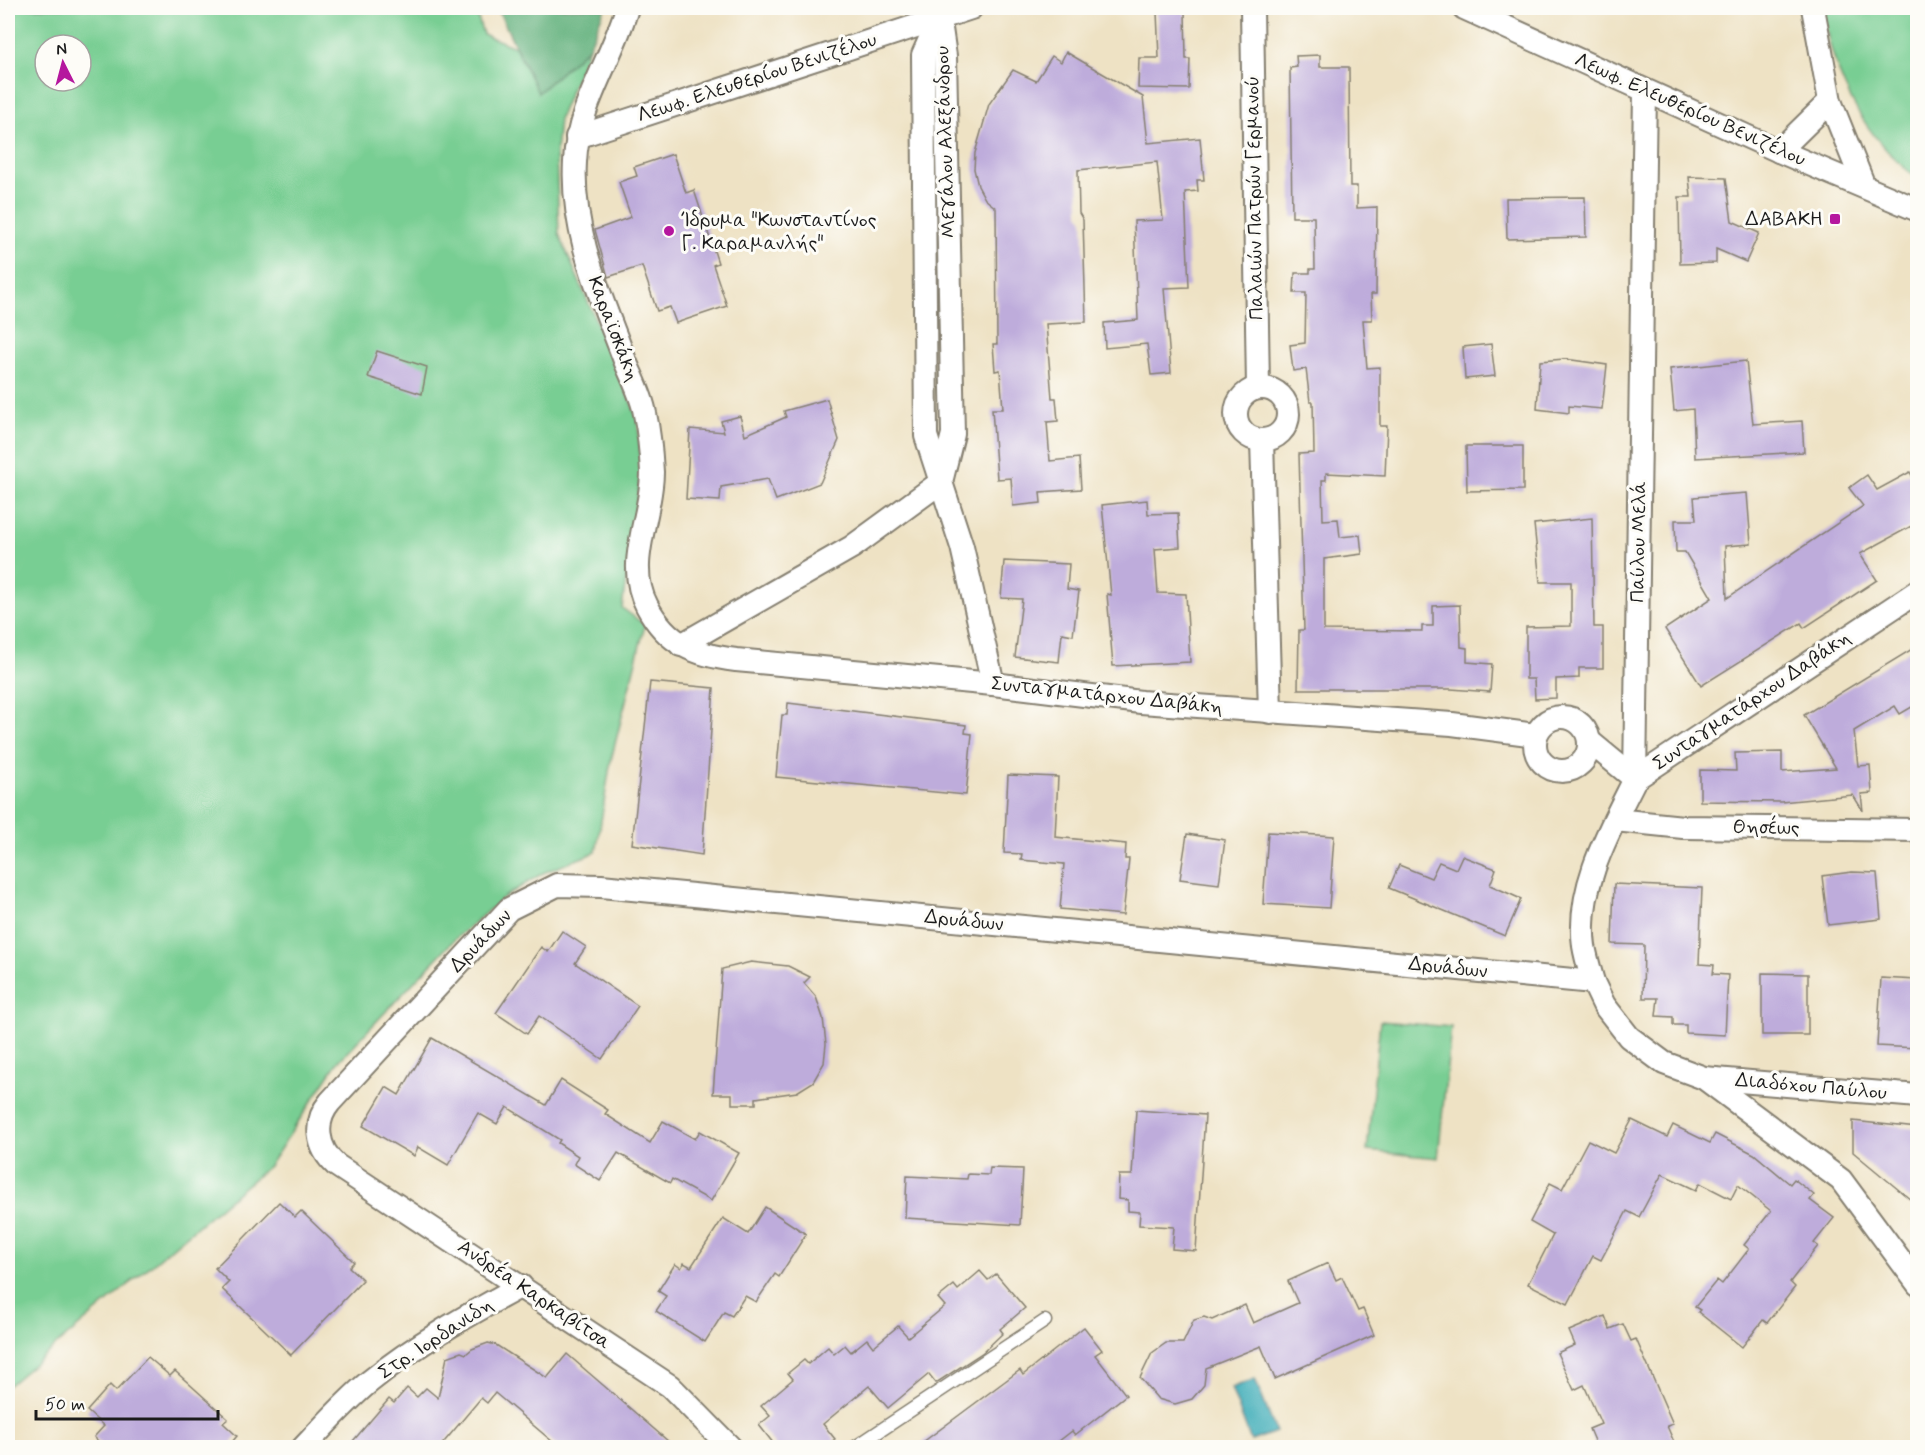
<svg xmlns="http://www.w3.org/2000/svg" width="1925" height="1455" viewBox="0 0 1925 1455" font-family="Mynerve,sans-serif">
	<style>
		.green { fill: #78ce93; stroke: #4a7558; stroke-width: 1.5; fill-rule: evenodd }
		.forest { fill: #62b17d; stroke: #3f664c; stroke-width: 1.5 }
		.water { fill: #3babb7; stroke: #2c646a; stroke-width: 1.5 }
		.building { fill: #beacdb }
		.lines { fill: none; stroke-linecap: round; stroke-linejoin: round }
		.service-casing { stroke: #857f70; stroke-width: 15 }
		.minor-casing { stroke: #857f70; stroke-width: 26 }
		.service { stroke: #fff; stroke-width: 12 }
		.minor { stroke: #fff; stroke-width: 22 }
		.poi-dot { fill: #b5179e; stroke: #fdfcf7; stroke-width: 2 }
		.labels { text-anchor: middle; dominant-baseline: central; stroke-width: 6; stroke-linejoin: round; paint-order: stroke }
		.street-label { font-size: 20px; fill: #1c1c1c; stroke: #fdfcf7 }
		.poi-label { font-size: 20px; fill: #1c1c1c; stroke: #fdfcf7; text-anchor: end }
	</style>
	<rect width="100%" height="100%" fill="#fdfcf7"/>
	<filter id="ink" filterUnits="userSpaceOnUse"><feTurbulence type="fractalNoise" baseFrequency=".0167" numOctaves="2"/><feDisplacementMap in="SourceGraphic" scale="12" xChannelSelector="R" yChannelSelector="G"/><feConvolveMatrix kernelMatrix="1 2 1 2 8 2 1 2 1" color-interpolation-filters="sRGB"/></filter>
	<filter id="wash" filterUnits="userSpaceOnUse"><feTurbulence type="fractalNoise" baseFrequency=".008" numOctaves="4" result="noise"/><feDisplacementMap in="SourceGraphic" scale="24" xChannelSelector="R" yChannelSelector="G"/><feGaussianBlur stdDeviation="1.35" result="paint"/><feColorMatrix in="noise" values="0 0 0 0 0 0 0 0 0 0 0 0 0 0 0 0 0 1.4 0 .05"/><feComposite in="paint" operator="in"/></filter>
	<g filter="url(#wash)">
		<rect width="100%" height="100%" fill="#eee2c4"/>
		<g class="green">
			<path d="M8,8h467l8,26 32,13 24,45 50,-45 -30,72 -3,33 3,82 79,185 3,53 -19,136 23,17 -34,135 -15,92 -53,21 -39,24 -50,43 -117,123 -68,103 -261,220zM45,45h36v36h-36z"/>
			<path d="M1822,8h95v170c-55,-42 -84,-103 -95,-170z"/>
			<path d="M1380,1021l71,6 -13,131 -71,-7z"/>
		</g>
		<path class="forest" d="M497,8h108l-16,39 -51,46z"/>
		<path class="water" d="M1255,1379l21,53 -25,9 -20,-53z"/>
		<g id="blocks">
			<g class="building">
				<path d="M1185,11l1,48h4l-1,30 -51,-1 1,-30h20l-2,-46z"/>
				<path d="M1066,52l77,45 5,46 52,-5 4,42h-7l1,11 -13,1 4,95 -25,1 7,85 -20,2 -4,-31 -42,4 -1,-25 34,-3 -4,-99 29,-1 -6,-58 -79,8 1,43 4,7 3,102 -40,2 6,74h4l2,23 -11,1 3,39 29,-3 2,31 -41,3 1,11 -28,3 -2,-28 -14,1 -5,-70h11l-3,-39 -5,1 -2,-27h4l-1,-136 -11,-9 -7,-13 -4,-17 1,-16 14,-49 24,-34 23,11 16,-25 9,6z"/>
				<path d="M1320,55v12h29l1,119h7v22l20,-1 -1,87h-5l1,26h-9l4,48 13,-1v59h7l-2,50 -59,-3v7h-4l1,40 15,-1 2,18 20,-2 2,19 -38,5v71l98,1v-5h11v-20l27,-1 1,42 6,1v14l25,2 -2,28 -39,-3h-153l1,-59h5l-5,-176 15,-1 -1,-51h-3l-4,-33 -13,2 -3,-26 15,-2 1,-50h-12l1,-20h15v-4h5l-1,-52h-22l-2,-149 7,-1 -1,-11z"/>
				<path d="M673,154l13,39 8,-3 24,73 -5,2 14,41 -51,17 -6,-16 -13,4 -15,-45 -34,11 -13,-47 36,-13 -12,-35 18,-6 -3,-9z"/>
				<path d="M1689,177l37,1 6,43 27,12 -13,29 -30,-13v14l-36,1 -1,-67h12z"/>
				<path d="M1585,197l1,40 -79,2 -1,-41z"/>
				<path d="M1491,344l4,32 -30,3 -2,-32z"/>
				<path d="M377,351l50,16 -5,27 -54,-17z"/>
				<path d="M1565,359l42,6 -5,44 -33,-3v7l-32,-4 3,-48z"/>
				<path d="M1746,361l7,63 49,-3 2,31 -109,6 -2,-49 -19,2 -4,-42z"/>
				<path d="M827,399l12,41 -19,43 -44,17 -8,-21 -47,8 -1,14 -34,-2 4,-70 34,3 -3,-11 19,-5 5,19 41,-18 -2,-6z"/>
				<path d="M1466,446h57v44l-56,1z"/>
				<path d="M1910,472l7,13v38l-57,31 17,26 -73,48 -3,-5 -100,63 -36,-57 47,-31 -27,-46h-9l-1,-32h21l-2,-23 53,-4 4,51 -26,2 2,52 136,-92 -14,-18 18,-13 10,15z"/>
				<path d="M1147,500l1,14 30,-1 2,34 -25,2 3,44 28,1 4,68 -77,4 -6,-72 4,1 -9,-90z"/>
				<path d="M1592,518l2,109h9v41h-24v10l-23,1v19l-21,1 -1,-20h-8v-52l45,-1v-44h-31l-6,-58z"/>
				<path d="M1004,561l65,3 -2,25 12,2 -6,44 -11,-2 -3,29 -44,-5 7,-58 -21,-1z"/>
				<path d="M1917,646v58l-17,10 -5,-8 -41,25 4,35 12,-1 2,28 -11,1 2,17 -10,-16 -72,7 -81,-1v-31l36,1 -1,-18 47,-1v20l54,-4 -32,-53z"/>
				<path d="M650,682l64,6 -12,167 -70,-11z"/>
				<path d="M788,703l178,22 -1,8 7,1 -6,61 -190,-18 6,-62h5z"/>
				<path d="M1008,775l50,2 -3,60 71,7 -1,15h4l-6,56 -63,-6 4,-45 -43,-4 1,-6 -18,-1z"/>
				<path d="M1268,832l66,4 -5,72 -66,-4z"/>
				<path d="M1187,834l38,6 -6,44 -39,-5z"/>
				<path d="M1462,856l34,13 -6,16 31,14 -16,37 -116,-48 10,-23 32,13 8,-16 17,7z"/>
				<path d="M1852,872l25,1 4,46 -53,6 -6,-49z"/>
				<path d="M1614,884l88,4 -3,76 15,1 -1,9 15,1 -3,60 -39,-2v-8h-13v-8l-17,-1 2,-18h-15l1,-53 -32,-1z"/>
				<path d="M562,931l24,16 -11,16 63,43 -36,53 -63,-43 -12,18 -31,-21 45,-66 7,5z"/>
				<path d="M751,962l37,4 22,11 -6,6 12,14 7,21 3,26 -2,19 -11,19 -16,10 -41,6v6h-24v-10h-19l9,-125z"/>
				<path d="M1762,973l46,1v61h-46z"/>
				<path d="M1881,978l36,2v68l-40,-2z"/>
				<path d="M432,1038l114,67 15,-25 47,30 -3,4 45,29 13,-22 32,18 5,-8 39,22 -28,48 -39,-22 -2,4 -52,-30 -18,28 -26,-17 4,-8 -20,-13 2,-3 -53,-33 -10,17 -19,-11 -30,52 -30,-18 -4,9 -51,-30 23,-39 13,8z"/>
				<path d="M1136,1110l69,5 -9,136 -24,-2 2,-22 -35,-2 1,-13 -12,-1v-11l-10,-1 1,-24h13z"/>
				<path d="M1632,1120l35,17 6,-12 37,18 5,-9 39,20 36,30 4,-5 20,16 -4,5 24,18 -20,25 4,3 -28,36 5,5 -28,36 -4,-3 -21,27 -44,-35 2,-2 -5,-3 22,-27 5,4 27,-35 -5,-4 27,-34 -33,-26 -7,14 -31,-16 -4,7 -34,-16 -23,43 -12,-6 -26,49 -8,-4 -25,48 -40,-20 25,-49 -23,-13 20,-39 12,6 26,-49 26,13z"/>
				<path d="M1853,1121l64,7v77l-64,-53z"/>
				<path d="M990,1168l33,1 -3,56 -115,-7 2,-42 60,3 1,-5 21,1z"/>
				<path d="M279,1202l16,15 6,-6 53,51 -5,5 14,13 -72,75 -69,-66 7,-7 -14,-14z"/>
				<path d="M765,1207l41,27 -27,43 -4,-3 -19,28 -11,-6 -13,20 -8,-4 -19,30 -49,-31 10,-15 -8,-5 17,-27 6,4 3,-5 7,4 32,-49 25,16z"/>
				<path d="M1328,1263l8,17 6,-3 16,34 5,-2 11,26 -99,44 -14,-33 -55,22 -2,17 -12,14 -17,5 -17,-5 -18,-21 12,-25 14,-10h17l11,-23 10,-3 8,3 33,-15 8,18 45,-20 -10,-22z"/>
				<path d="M980,1271l8,9 8,-6 29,34 -25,21 3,4 -21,20 -46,30 -7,-9 -41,34 -19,-22 -46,38 12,15 -11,9h-47l-18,-23 11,-9 -9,-10 32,-27 -5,-6 16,-13 4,4 20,-17 6,7 11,-9 6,7 16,-13 6,8 25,-21 10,11 37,-31 -7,-8 16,-13 4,5z"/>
				<path d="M1605,1316l5,13 13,-5 8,17 5,-2 37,85 -6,2 7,16 -14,6h-63l-8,-19 12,-5 -17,-39 -10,5 -17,-37 18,-8 -6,-14z"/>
				<path d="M1084,1327l18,23 -7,5 31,40 -51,40 -3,-4 -22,17h-135l105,-78 3,5z"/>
				<path d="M488,1343l8,2 51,33 20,-24 109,94h-116l-65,-55 -8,10 -6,-5 -42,50h-92l42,-49 5,4 13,-15 10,9 9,-9 12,10 9,-41 14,-5 5,2 6,-5z"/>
				<path d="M148,1357l22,19 5,-5 53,48 -5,4 14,13 -10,12h-122l-11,-11 10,-11 -17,-15 23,-26 6,6z"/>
			</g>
		</g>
	</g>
	<g filter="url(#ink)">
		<use href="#blocks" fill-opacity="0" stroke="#857f70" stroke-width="1.5"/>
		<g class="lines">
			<defs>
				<path id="service" d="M854,1448l191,-127"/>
				<g id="minor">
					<path d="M627,8c-15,51 -50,99 -52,154 -4,70 25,132 49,196 7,18 18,37 21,56 4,18 6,40 7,58 0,44 -28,92 -5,134 20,38 48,49 89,54l257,24 148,18 311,22 84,11"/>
					<path d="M1252,8l6,380"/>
					<path d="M1464,8l315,143 139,59"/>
					<path d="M1813,8l17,93 34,85"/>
					<path d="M939,19l-16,36 3,381 36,111 31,137"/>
					<path d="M577,137l394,-129"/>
					<path d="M1779,151l51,-50"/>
					<circle cx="1262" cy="414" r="26"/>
					<path d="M1262,440l8,272"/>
					<path d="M681,645l171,-98 89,-65 12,-48 -8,-378 -7,-48"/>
					<circle cx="1562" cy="744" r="27"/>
					<path d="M1589,741l46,38"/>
					<path d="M1635,779l283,-188"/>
					<path d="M1615,820l68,7 235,3"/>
					<path d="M1593,982c-3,-11 -7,-24 -9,-36 -8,-58 26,-117 51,-167l10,-688"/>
					<path d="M1704,1078l137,102 77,104"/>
					<path d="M303,1448c21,-22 42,-46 66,-66 47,-38 99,-67 152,-96"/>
					<path d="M731,1448l-61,-62 -334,-221c-19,-17 -23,-43 -6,-63l179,-193 48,-24 44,1 992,96 11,23 25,32 35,26 40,15 214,18"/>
				</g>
			</defs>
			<use href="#service" class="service-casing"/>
			<use href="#minor" class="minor-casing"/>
			<use href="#service" class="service"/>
			<use href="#minor" class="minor"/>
		</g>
	</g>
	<g class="poi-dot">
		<rect x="1829" y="213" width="12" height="12" rx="3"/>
		<circle cx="669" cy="231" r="6"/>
	</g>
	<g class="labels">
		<g class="street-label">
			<text transform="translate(757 78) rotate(-18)">Λεωφ. Ελευθερίου Βενιζέλου</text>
			<text transform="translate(1690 110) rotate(24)">Λεωφ. Ελευθερίου Βενιζέλου</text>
			<text transform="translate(946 142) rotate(-92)">Μεγάλου Αλεξάνδρου</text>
			<text transform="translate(1255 198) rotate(-91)">Παλαιών Πατρών Γερμανού</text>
			<text transform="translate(613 329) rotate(69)">Καραϊσκάκη</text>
			<text transform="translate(1639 542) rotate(-89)">Παύλου Μελά</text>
			<text transform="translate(1107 696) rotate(6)">Συνταγματάρχου Δαβάκη</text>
			<text transform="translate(1752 701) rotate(-34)">Συνταγματάρχου Δαβάκη</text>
			<text transform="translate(1766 828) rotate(1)">Θησέως</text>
			<text transform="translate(964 921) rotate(6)">Δρυάδων</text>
			<text transform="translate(481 941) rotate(-46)">Δρυάδων</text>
			<text transform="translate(1448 968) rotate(6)">Δρυάδων</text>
			<text transform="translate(1811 1087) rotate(5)">Διαδόχου Παύλου</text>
			<text transform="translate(534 1295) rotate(34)">Ανδρέα Καρκαβίτσα</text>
			<text transform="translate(436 1339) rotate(-33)">Στρ. Ιορδανιδη</text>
		</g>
		<g class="poi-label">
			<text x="1823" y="219">ΔΑΒΑΚΗ</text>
			<text x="681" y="220" text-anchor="start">Ίδρυμα "Κωνσταντίνος<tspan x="681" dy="23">Γ. Καραμανλής"</tspan></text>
		</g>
	</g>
	<rect width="1925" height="1455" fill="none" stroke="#fdfcf7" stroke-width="30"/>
	<g transform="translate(63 63) rotate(354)"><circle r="28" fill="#fdfcf7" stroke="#a3a29f" stroke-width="1.5"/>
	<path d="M0-4.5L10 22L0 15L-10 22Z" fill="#b5179e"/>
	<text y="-9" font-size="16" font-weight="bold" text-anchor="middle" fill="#1c1c1c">N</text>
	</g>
	<path d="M36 1410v9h182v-9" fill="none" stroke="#1c1c1c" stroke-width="3"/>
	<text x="45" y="1410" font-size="18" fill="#1c1c1c" stroke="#fdfcf7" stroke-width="4.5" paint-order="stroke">50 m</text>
</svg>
